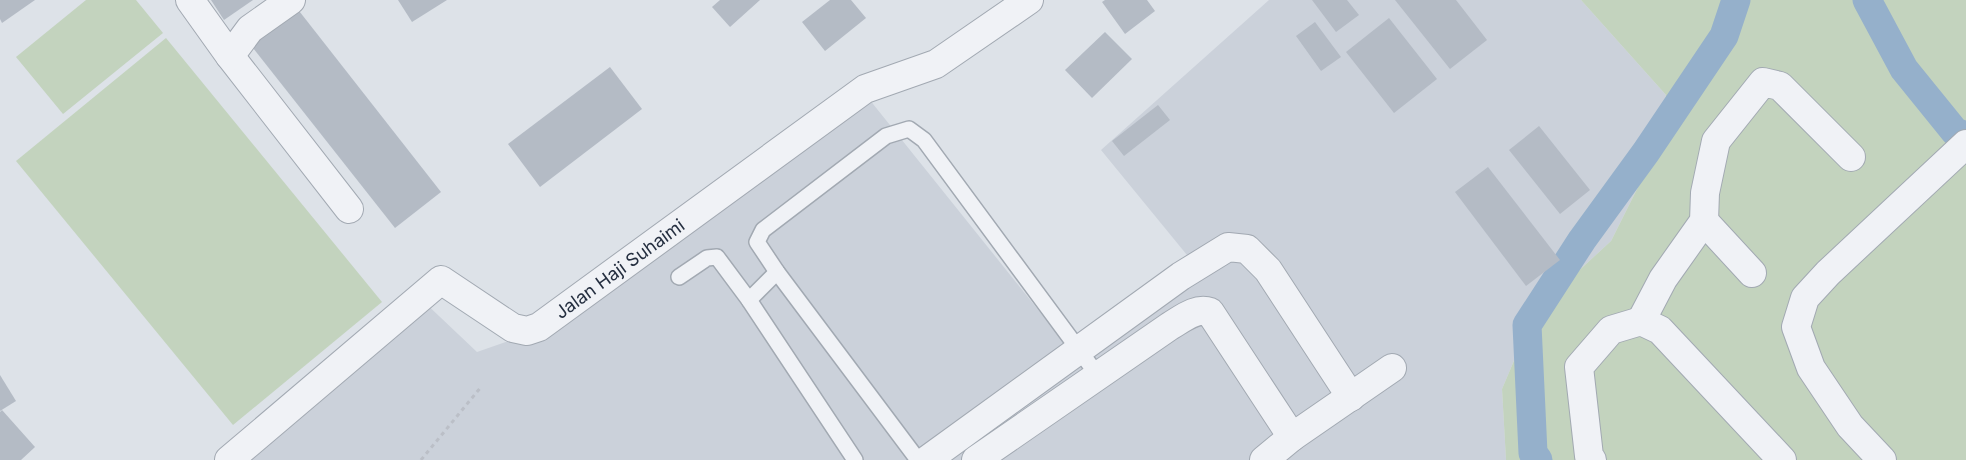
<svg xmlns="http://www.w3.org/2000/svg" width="1966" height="460" viewBox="0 0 1966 460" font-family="Inter,sans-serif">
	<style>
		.built { fill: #cbd1da }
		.green { fill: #c3d3be }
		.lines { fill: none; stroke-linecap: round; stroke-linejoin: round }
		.canal { stroke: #95b0cb; stroke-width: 29 }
		.building { fill: #b4bbc5 }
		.service-casing { stroke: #a2a9b2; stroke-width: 18 }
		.minor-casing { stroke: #a2a9b2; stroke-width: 30 }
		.path { stroke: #bbbfc7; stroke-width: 3; stroke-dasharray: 4 4; stroke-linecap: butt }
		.service { stroke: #f0f2f6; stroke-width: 15 }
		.minor { stroke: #f0f2f6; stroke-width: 28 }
		.labels { text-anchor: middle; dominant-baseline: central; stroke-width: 4; stroke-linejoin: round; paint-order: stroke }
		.street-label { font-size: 18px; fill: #252f40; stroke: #edf0f6 }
	</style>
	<rect width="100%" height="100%" fill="#dde2e8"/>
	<path class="built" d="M1269,0h312l85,95 -11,58 -44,88 -76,70 -33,78 4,71h-1276l190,-162 57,54 63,-22 325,-236 199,248 132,-76 -95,-116z"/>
	<g class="green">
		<path d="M86,0h50l27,33 -100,81 -47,-57z"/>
		<path d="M1581,0h385v460h-460l-4,-71 33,-78 76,-70 44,-88 11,-58z"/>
		<path d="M166,38l216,264 -149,123 -217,-264z"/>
	</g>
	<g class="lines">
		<g class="canal">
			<path d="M1867,0l37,69 51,63 11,4"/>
			<path d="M1538,460l-5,-7 -6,-128 55,-85 64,-88 78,-116 12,-36"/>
		</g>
	</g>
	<g class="building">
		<path d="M0,0h35l-33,23 -2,-4z"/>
		<path d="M211,0h42l-29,20z"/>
		<path d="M398,0h49l-35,22z"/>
		<path d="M720,0h40l-30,27 -18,-20z"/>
		<path d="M830,0h21l15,18 -41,33 -23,-29z"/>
		<path d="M1105,0h42l8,11 -30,23 -23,-32z"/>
		<path d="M1312,0h35l12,15 -23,17z"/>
		<path d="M1395,0h61l31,40 -37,29z"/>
		<path d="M296,7l145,185 -46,36 -146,-185z"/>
		<path d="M1389,18l48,61 -43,34 -48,-61z"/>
		<path d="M1315,22l26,35 -20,14 -25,-35z"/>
		<path d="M1105,32l27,27 -40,39 -27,-28z"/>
		<path d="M610,67l32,42 -102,78 -32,-43z"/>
		<path d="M1158,105l12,15 -46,36 -12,-15z"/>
		<path d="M1539,126l51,64 -30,24 -51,-64z"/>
		<path d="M1488,167l72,93 -34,26 -71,-94z"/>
		<path d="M0,375l16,26 -16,10z"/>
		<path d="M2,410l33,37 -14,13h-21v-48z"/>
	</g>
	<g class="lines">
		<defs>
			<g id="service">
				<path d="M679,277l28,-19 10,-1 32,43 106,160"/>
				<path d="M749,300l28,-28"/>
				<path d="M918,460l-141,-188 -20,-30 6,-12 123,-94 23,-7 15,11 175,237"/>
			</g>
			<g id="minor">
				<path d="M190,0l40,56 119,153"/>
				<path d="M230,56l20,-27 41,-29"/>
				<path d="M1704,221l48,52"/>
				<path d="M1641,321l22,-42 41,-58 1,-28 11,-52 47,-59 17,4 71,71"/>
				<path id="s1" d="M229,460l212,-180 72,48 14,3 12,-4 326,-238 71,-25 93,-64"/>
				<path d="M927,460l254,-184 47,-29 19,2 21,21 83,127"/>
				<path d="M976,460l194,-134c12,-7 26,-19 40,-14l82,125"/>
				<path d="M1264,460l28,-23 100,-69"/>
				<path d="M1592,460l-3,-4 -10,-89 32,-37 30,-9 19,9 122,130"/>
				<path d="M1882,460l-32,-34 -39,-58 -15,-41 9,-29 23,-25 138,-129"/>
			</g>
		</defs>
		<use href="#service" class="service-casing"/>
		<use href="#minor" class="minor-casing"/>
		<path class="path" d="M421,460l60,-73"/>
		<use href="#service" class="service"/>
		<use href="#minor" class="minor"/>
	</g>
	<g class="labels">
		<g class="street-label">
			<text stroke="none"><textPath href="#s1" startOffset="491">Jalan Haji Suhaimi</textPath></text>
		</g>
	</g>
</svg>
